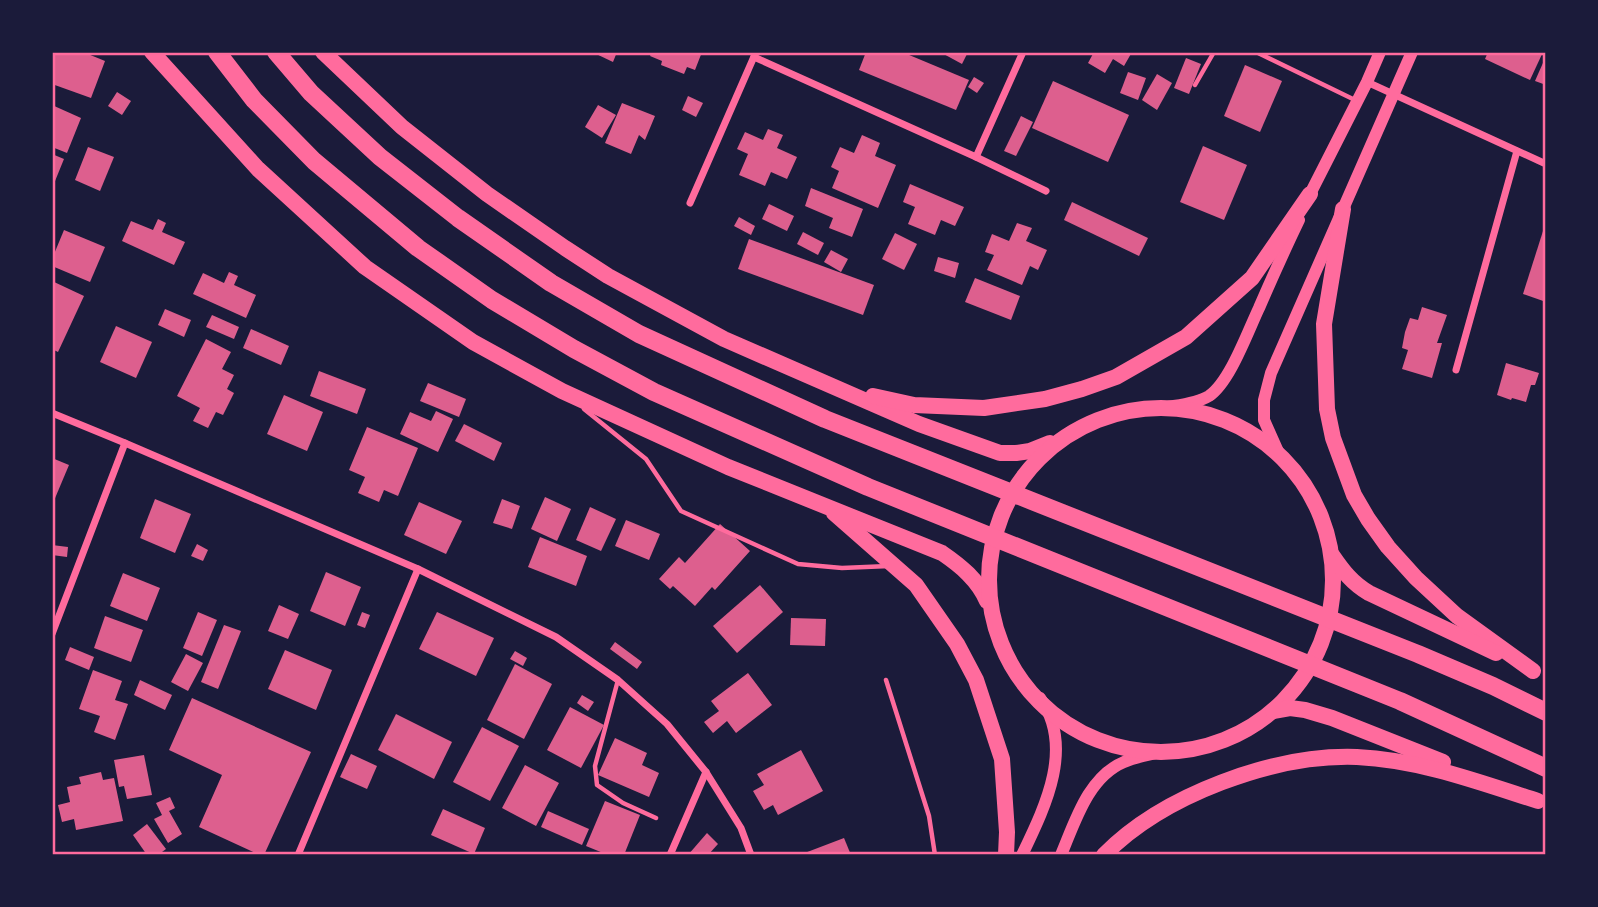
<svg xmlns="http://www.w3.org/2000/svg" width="1598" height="907" viewBox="0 0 1598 907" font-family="'PT Sans',sans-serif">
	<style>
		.building { fill: #dd5f8e }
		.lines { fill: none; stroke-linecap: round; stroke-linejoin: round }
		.service { stroke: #ff6b9d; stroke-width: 4.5 }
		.minor { stroke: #ff6b9d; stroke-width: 7 }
		.secondary { stroke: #ff6b9d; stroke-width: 12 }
		.trunk { stroke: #ff6b9d; stroke-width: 16 }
		.motorway { stroke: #ff6b9d; stroke-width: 18 }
		.neatline { fill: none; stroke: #ff6b9d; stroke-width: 2.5 }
	</style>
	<rect width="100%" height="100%" fill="#1b1b3a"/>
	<g class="building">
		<path d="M52,52h31l22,9 -14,37 -39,-14z"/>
		<path d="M592,52h25l-4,10z"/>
		<path d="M652,52h50l-7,18 -8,-3 -3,7 -23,-9 1,-4 -12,-5z"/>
		<path d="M866,52h36l67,28 -13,30 -97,-40z"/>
		<path d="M940,52h28l-6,12z"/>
		<path d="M1094,52h38l-8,14 -11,-7 -8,14 -17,-10z"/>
		<path d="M1488,52h55l-13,28 -45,-21z"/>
		<path d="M1546,56v29l-11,-4z"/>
		<path d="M1186,58l15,6 -12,30 -15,-6z"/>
		<path d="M1245,65l37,16 -22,51 -36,-16z"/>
		<path d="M1128,72l18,6 -8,22 -18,-7z"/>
		<path d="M1157,74l15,9 -15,27 -15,-10z"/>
		<path d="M974,77l10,6 -7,10 -9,-6z"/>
		<path d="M1053,81l76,34 -21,47 -76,-34z"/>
		<path d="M117,92l14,9 -9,14 -14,-9z"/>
		<path d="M688,96l15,7 -7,14 -14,-7z"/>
		<path d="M622,103l33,13 -10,24 -6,-5 -8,19 -26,-11z"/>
		<path d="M52,105l29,13 -14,35 -15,-6z"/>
		<path d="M598,105l18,10 -14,23 -17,-11z"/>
		<path d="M1021,116l12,6 -17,34 -12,-5z"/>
		<path d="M768,129l15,6 -6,13 20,9 -10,22 -16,-7 -6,14 -26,-11 9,-21 -11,-5 8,-17 18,8z"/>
		<path d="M862,135l18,8 -5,13 21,9 -18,43 -46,-20 7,-17 -8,-4 9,-20 14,6z"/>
		<path d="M1203,146l44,19 -23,55 -44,-18z"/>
		<path d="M88,147l26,10 -14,34 -25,-11z"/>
		<path d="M52,154l12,5 -11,27h-1z"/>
		<path d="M910,184l54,23 -9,19 -14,-6 -6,15 -27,-11 7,-17 -12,-5z"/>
		<path d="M811,188l52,21 -11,28 -23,-9 4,-10 -28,-12z"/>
		<path d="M1072,202l76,36 -9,18 -75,-36z"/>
		<path d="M769,204l25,12 -7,15 -25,-12z"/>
		<path d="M739,217l16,9 -4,9 -17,-9z"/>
		<path d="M158,219l8,4 -4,9 23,10 -11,23 -52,-24 9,-20 22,9z"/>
		<path d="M1017,223l15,5 -6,13 21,9 -9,20 -8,-4 -8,19 -35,-15 7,-15 -9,-3 7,-18 17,7z"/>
		<path d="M64,230l41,17 -15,35 -38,-16v-7z"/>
		<path d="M1543,231h3v71l-23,-8z"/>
		<path d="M803,232l21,11 -6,12 -21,-11z"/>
		<path d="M895,233l22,11 -13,26 -22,-11z"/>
		<path d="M749,239l125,46 -11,30 -125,-46z"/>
		<path d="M831,250l17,9 -7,13 -17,-10z"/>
		<path d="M938,257l21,6 -4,15 -21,-7z"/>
		<path d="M229,272l9,4 -4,9 22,10 -10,23 -53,-24 10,-21 21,10z"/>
		<path d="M975,278l45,18 -9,24 -46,-18z"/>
		<path d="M52,281l32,15 -26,56 -6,-3z"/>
		<path d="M1422,307l25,8 -10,28h5l-10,35 -30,-9 6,-19 -6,-2 3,-16 5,-14 8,2z"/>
		<path d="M165,309l26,11 -7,17 -26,-12z"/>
		<path d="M212,315l27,12 -5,12 -28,-12z"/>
		<path d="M116,326l36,16 -16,36 -36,-16z"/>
		<path d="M251,329l38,17 -8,19 -38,-17z"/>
		<path d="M206,339l25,13 -9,17 12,6 -7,14 7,4 -11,22 -7,-3 -8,16 -15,-7 7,-13 -23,-12z"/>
		<path d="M1506,363l33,10 -4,12h-4l-5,17 -14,-4 -1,2 -14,-5z"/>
		<path d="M319,371l47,18 -9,25 -47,-18z"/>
		<path d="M428,383l38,16 -7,18 -39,-16z"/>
		<path d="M284,395l39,17 -16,39 -40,-17z"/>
		<path d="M436,411l17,8 -15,33 -38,-18 10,-22 21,9z"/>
		<path d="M464,424l38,19 -8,18 -39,-20z"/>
		<path d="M367,427l51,21 -20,48 -14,-6 -5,12 -21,-9 7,-16 -16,-7z"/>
		<path d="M52,458l17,7 -16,38h-1z"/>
		<path d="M545,497l26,12 -14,32 -26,-12z"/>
		<path d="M155,499l36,15 -16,39 -35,-15z"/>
		<path d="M502,499l18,7 -8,23 -19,-6z"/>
		<path d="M419,502l43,19 -16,33 -42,-19z"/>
		<path d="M590,507l26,12 -15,32 -25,-11z"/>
		<path d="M626,520l34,14 -11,26 -34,-14z"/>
		<path d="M720,524l30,27 -35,39 -3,-3 -17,19 -22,-20 -3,3 -11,-10 20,-22 6,6z"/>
		<path d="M540,537l47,19 -11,30 -48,-19z"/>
		<path d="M197,544l11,6 -5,11 -12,-5z"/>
		<path d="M52,545l16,2 -1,10 -15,-2z"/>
		<path d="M326,572l35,15 -16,39 -35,-15z"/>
		<path d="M123,573l37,15 -13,33 -37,-15z"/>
		<path d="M760,585l23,27 -46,41 -24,-27z"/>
		<path d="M279,605l20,9 -11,25 -20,-8z"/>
		<path d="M198,612l19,8 -15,36 -19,-8z"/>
		<path d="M362,612l8,3 -5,13 -8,-3z"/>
		<path d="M437,612l57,26 -18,38 -57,-27z"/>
		<path d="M105,616l38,14 -12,32 -37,-14z"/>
		<path d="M791,618l35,1 -1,27 -35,-1z"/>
		<path d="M224,625l17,6 -23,58 -17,-7z"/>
		<path d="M615,642l27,20 -5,7 -27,-20z"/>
		<path d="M70,647l24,10 -5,13 -24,-10z"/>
		<path d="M285,650l47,20 -16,40 -48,-21z"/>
		<path d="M515,651l12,7 -4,8 -13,-7z"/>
		<path d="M186,654l17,9 -15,28 -17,-9z"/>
		<path d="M515,664l37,20 -28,55 -37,-19z"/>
		<path d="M93,670l29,11 -7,19 13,4 -13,36 -21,-8 6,-16 -21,-7z"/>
		<path d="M748,673l24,32 -36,28 -9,-12 -14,12 -9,-11 15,-11 -8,-10z"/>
		<path d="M140,680l32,15 -7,15 -31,-15z"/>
		<path d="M582,695l12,7 -6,9 -11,-8z"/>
		<path d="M192,698l119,54 -47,103h-4l-61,-28 23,-52 -53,-25z"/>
		<path d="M570,707l34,18 -23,43 -34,-18z"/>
		<path d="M396,714l56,28 -18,37 -56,-29z"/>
		<path d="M482,727l37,19 -29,55 -37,-19z"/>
		<path d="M615,738l32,15 -5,12 17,8 -10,24 -51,-22z"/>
		<path d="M801,750l22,41 -45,24 -5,-10 -9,5 -11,-19 11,-6 -7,-11z"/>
		<path d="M351,754l26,12 -10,23 -27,-12z"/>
		<path d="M144,755l8,40 -25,4 -3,-13 -5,1 -5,-27z"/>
		<path d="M525,765l34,18 -23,43 -34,-18z"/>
		<path d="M101,772l2,8 11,-2 9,43 -47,9 -2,-11 -12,3 -4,-17 12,-3 -3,-15 14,-3 -2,-7z"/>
		<path d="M170,797l5,11 -6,3 13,23 -14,9 -14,-24 8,-4 -6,-12z"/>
		<path d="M605,801l35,14 -16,40h-16l-22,-9z"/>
		<path d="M443,809l42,19 -11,26 -43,-19z"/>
		<path d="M548,811l41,18 -7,16 -41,-18z"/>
		<path d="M147,824l19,25 -8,6h-11l-14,-20z"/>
		<path d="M707,833l11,11 -10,11h-20z"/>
		<path d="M844,838l7,17h-49v-1z"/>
	</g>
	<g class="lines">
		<g class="service">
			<path d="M1256,52l101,49"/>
			<path d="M1195,85l19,-33"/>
			<path d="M584,409l62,50 35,52 117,53 44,4 47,-2"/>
			<path d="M618,680l-23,86 2,19 26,18 33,15"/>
			<path d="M886,680l43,136 6,39"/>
		</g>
		<g class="minor">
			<path d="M754,57l222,100 70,34"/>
			<path d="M1367,82l179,82"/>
			<path d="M976,157l47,-105"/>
			<path d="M690,203l66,-151"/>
			<path d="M1456,370l61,-219"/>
			<path d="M52,413l73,30 293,126 138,68 62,43 49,44 39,48 35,56 10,27"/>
			<path d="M52,634l73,-191"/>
			<path d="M298,855l120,-286"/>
			<path d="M670,855l36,-83"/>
		</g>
		<g class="secondary">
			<path d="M1307,200l60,-118 13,-30"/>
			<path d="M1162,408c15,-3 34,-4 47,-12 21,-14 39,-65 50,-88 13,-30 26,-59 40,-88"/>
			<path d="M1280,456l-16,-36v-20l7,-27 141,-321"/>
			<path d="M1022,855c23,-48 53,-108 18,-157"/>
			<path d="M1061,855c14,-33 27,-78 63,-93 11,-5 24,-7 37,-10"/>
		</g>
		<g class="trunk">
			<path d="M152,52l106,117 107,98 108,75 89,49 166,76 214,86c19,13 36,27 45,48"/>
			<path d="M323,52l79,75 85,67 78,54 43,28 116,63 195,85 81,29h16l14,-2 20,-8"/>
			<path d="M1343,209l-19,115 3,85 6,29 21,57 14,24 20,28 28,31 41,38 76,55"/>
			<path d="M873,396l41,9 70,3 61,-9 37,-10 34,-12 70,-40 66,-59 58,-84"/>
			<circle cx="1161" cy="580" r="172"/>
			<path d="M834,513l82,72 41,59 19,36 26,79 5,73 -1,23"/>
			<path d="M1332,555c11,16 20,28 37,38l127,60"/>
			<path d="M1273,711l17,-3 15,2 27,8 111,44"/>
			<path d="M1104,855c59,-60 170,-101 253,-98 63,3 122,25 181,44"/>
		</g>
		<g class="motorway">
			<path d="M217,52l37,48 60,61 104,87 74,52 82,49 80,43 214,95 532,214 146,67"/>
			<path d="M276,52l35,41 69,64 78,61 93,65 88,51 186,85 593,235 75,32 53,26"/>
		</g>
	</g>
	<rect width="1598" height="907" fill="none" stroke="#1b1b3a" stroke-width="108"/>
	<rect x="54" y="54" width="1490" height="799" class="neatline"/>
</svg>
